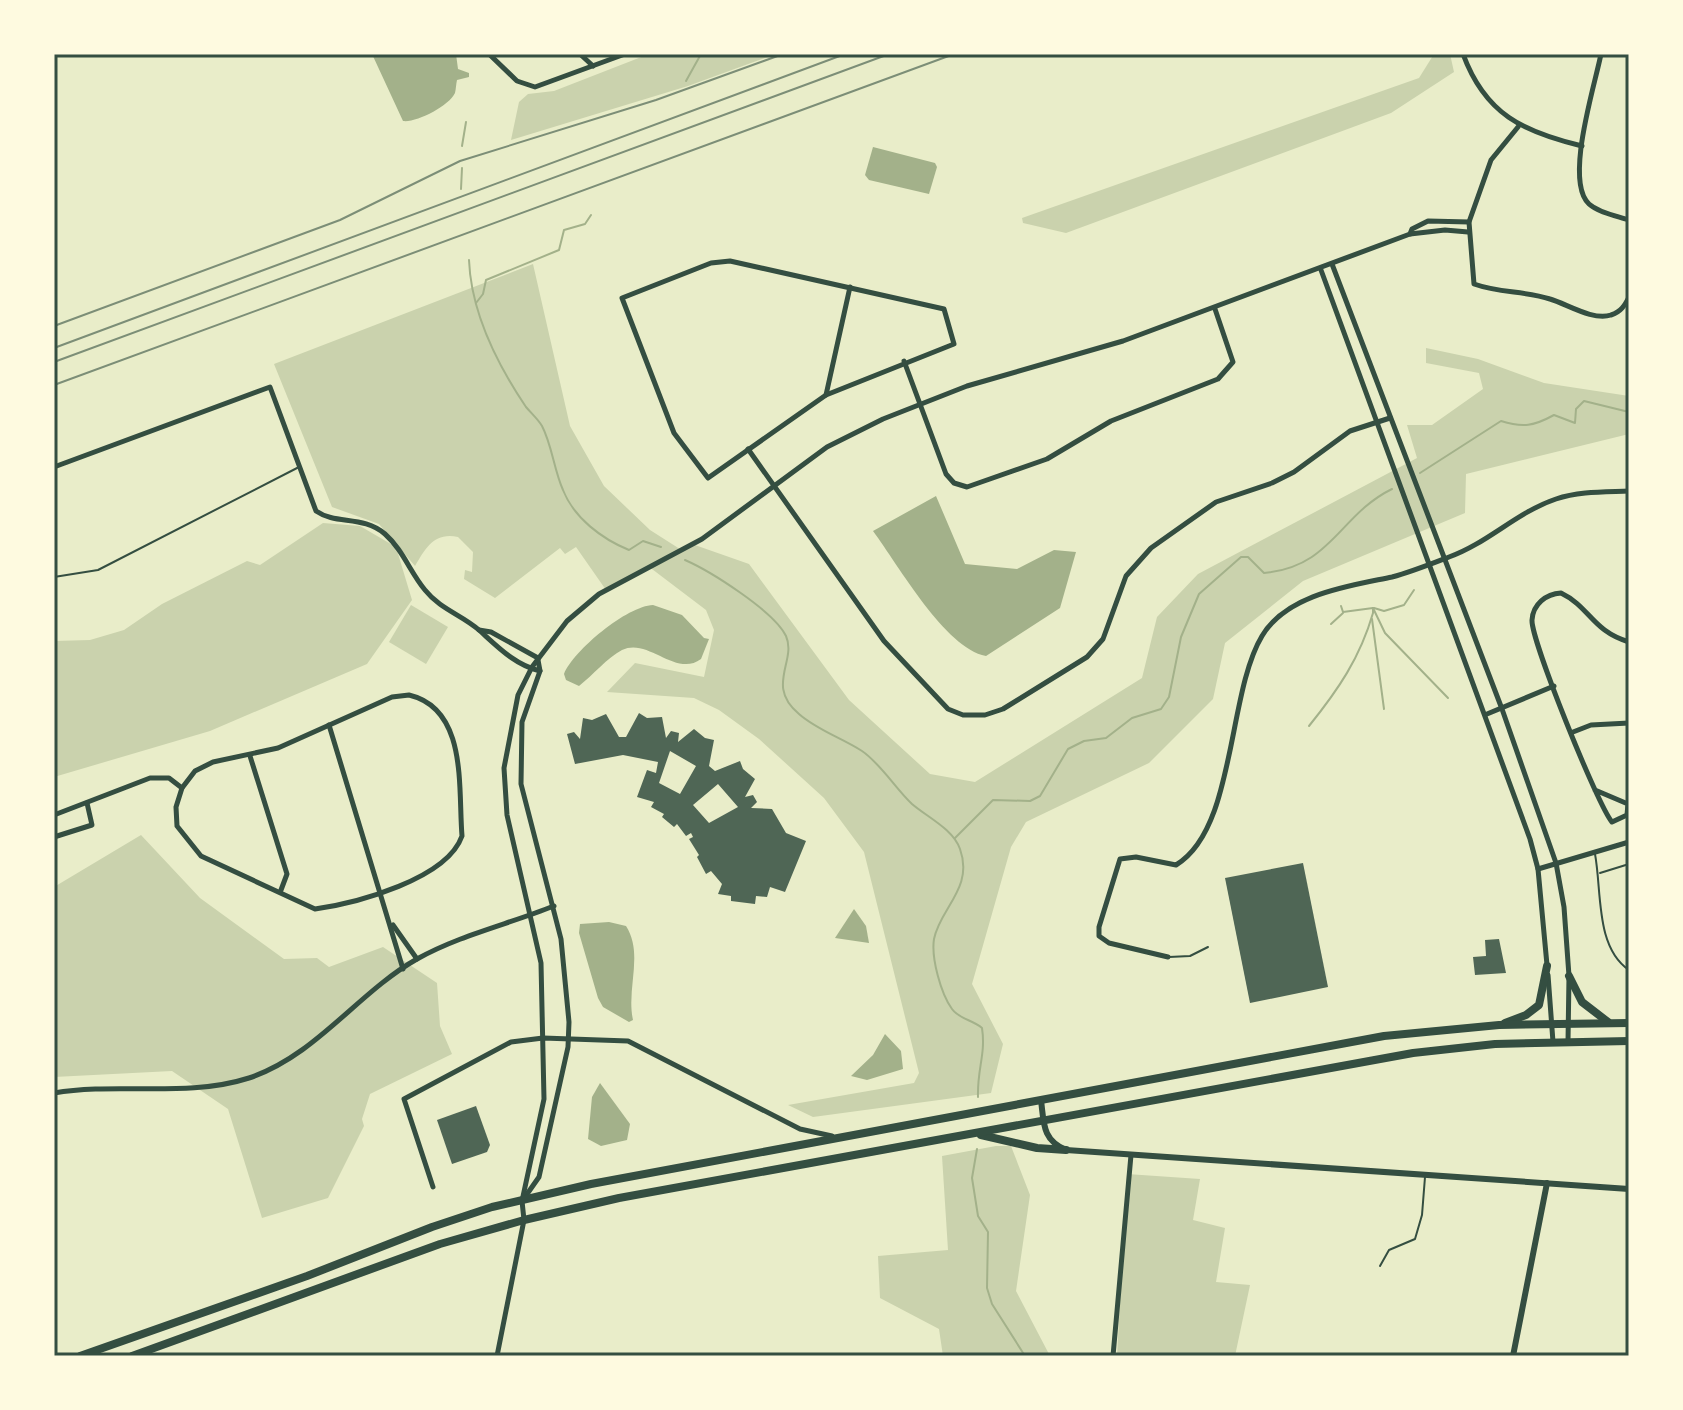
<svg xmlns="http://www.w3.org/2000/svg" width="1683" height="1410" viewBox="0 0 1683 1410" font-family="'Sofia Sans Condensed',sans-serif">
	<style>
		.green { fill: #cad2ad }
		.water { fill: #a3b18a }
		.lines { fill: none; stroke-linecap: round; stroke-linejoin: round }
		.stream { stroke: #a3b18a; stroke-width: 2 }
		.building { fill: #4f6655; fill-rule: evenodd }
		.service { stroke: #344e41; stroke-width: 2 }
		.minor { stroke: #344e41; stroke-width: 5 }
		.tertiary { stroke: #344e41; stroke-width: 6 }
		.trunk { stroke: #344e41; stroke-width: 8 }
		.rail { stroke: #7c8e77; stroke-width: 2 }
		.neatline { fill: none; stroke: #344e41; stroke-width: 3 }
	</style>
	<rect width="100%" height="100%" fill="#e9edc9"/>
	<g class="green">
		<path d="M649,54h127l-88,32 -177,54 8,-38 9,-8 26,-3z"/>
		<path d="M1434,54h16l4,18 -63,41 -325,120 -43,-10 -1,-5 397,-140z"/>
		<path d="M533,264l37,162 34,60 46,44 33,21 9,-7 57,20 100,136 81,74 45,8 167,-104 15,-61 41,-43 219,-116 -10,-33h25l51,-36 -4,-16 -53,-10v-15l52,11 66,24 85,13v38l-163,40 -1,39 -162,68 -78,62 -12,56 -64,64 -123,59 -15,25 -39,137 31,60 -12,49 -178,24 -25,-12 126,-22 5,-10 -55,-221 -40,-54 -65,-59 -40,-29 -25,-12 -87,-6 28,-29 69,14 10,-47 -8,-20 -58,-44 -42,24 -30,-43 -11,7 -5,-6 -65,50 -31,-19 1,-9 7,2 1,-20 -15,-15c-24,-5 -32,11 -43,29l-36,-42 -47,-17 -58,-143z"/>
		<path d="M323,523l37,3 36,21 16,53 -45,64 -157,67 -156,46v-136l36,-1 34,-10 38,-26 85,-43 13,4z"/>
		<path d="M411,605l37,22 -22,37 -37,-22z"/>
		<path d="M141,835l59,63 84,61 33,-1 12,9 54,-20 54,36 3,43 12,28 -82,40 -8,25 2,7 -36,72 -66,20 -34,-109 -56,-38 -118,6v-190z"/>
		<path d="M996,1146h15l19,49 -14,96 34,65h-107l-4,-27 -59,-31 -2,-42 70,-6 -6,-94z"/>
		<path d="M1127,1174l73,5 -7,41 32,8 -9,54 34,3 -15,71h-118z"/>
	</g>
	<g class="water">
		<path d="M372,54h84l2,15 11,4v4l-12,3c-1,4 -1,9 -2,13 -6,13 -39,30 -52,28z"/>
		<path d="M873,147l62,16 2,4 -8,27 -60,-14 -4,-5z"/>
		<path d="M936,496l29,68 52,5 37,-19 22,2 -16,56 -74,48c-41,-8 -87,-90 -113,-125z"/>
		<path d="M653,605l29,10 22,23 5,1 -8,20c-25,19 -53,-22 -79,-9 -14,7 -30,26 -43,36l-13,-6 -2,-6c10,-24 63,-68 89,-69z"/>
		<path d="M854,909l12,17 3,17 -34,-5z"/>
		<path d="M609,922l17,4c18,28 0,62 7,94l-4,2 -26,-15 -5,-9 -19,-65 1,-9z"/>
		<path d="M885,1034l16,17 2,18 -36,11 -16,-4 22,-21z"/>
		<path d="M600,1083l30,41 -3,16 -26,6 -13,-7 4,-42z"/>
	</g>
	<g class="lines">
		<g class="stream">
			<path d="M686,81l15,-27"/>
			<path d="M462,146l4,-24"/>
			<path d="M461,189l1,-21"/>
			<path d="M469,260c2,52 28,104 57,147 5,6 12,12 16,19 10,19 12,44 21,64 11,28 39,49 66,60l14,-9 18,6"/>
			<path d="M476,303l7,-9 3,-14 73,-30 5,-20 21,-6 6,-9"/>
			<path d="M1420,473l81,-52c22,7 33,5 53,-6l21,8 1,-14 8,-8 45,11"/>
			<path d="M685,560c25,11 89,51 101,76 11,25 -21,50 13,78 18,16 43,24 63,37 19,13 33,37 50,53 15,13 41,25 48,45 14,39 -20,59 -26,90 -3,19 7,55 18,70 7,10 21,11 30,19 4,26 -5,41 -4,69"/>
			<path d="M1373,608l12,25 63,65"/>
			<path d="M1374,608l10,3 20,-6 10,-15"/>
			<path d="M1372,619l12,90"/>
			<path d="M1331,624l12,-11"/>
			<path d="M1309,726c29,-36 51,-68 64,-113v-5l-30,4 -2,-6"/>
			<path d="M955,838l38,-38 37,1 10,-5 28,-47 16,-8 22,-3 26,-20 29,-9 8,-12 12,-60 18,-43 42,-37h7l16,16c68,-6 75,-58 128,-84"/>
			<path d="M977,1149l-5,29 6,38 10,16 -1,56 5,16 33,52"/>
		</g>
	</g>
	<g class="building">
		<path d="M639,713l8,5 15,-1 4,21 5,-7 8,2 -1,9 16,-13 11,9 9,2 -5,26 6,5 25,-10 3,8 12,10 -10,18 8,-2 4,7 -6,6 21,1 14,24 20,8 -21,51 -15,-5 -3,10 -11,-1 -1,8 -24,-3v-5l-13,-2 4,-10 -11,-13 -5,3 -9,-17 2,-2 -10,-16 4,-2 -2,-4 -5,3 -9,-12 -3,3 -12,-10 2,-3 -13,-7 3,-5 -17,-5 10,-27 9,3 2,-11 -35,-7 -48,9 -8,-30 7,-2 6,7 3,-21 9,2 14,-6 13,23h7zM670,751l26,15 -16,28 -21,-11zM718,784l20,23 -29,16 -16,-18z"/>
		<path d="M1303,863l25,124 -78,16 -25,-125z"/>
		<path d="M1499,939l7,34 -31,2 -2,-18 13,-1 -1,-16z"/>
		<path d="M476,1106l14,39 -3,7 -35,12 -15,-44z"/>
	</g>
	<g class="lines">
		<g class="service">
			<path d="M54,577l44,-7 201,-103"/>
			<path d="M1595,854c7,37 0,93 34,116"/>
			<path d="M1600,873l29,-9"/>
			<path d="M1169,957l21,-1 18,-9"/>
			<path d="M1380,1266l9,-16 26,-11 7,-24 3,-38"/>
		</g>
		<g class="minor">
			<path d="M489,54l28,27 18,6 90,-33"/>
			<path d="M580,54l13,12"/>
			<path d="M1463,54c22,60 60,78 119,92"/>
			<path d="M1601,54c-6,31 -37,127 -12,150 10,9 28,12 40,16"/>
			<path d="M1518,127l-27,33 -22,62 5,62c25,9 51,7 76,15 17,5 43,22 61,16 10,-3 14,-10 18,-18"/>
			<path d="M1410,234l2,-5 16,-8 41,1"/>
			<path d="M730,261l214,48 10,35 -128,51 -118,83 -34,-45 -52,-135 89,-35z"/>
			<path d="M1332,264l170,445 54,154 8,44 5,69 -1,66"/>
			<path d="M1321,270l209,569 8,30 9,96"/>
			<path d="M904,361l42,113 8,9 13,4 80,-28 64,-38 107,-42 15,-17 -18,-53"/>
			<path d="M826,395l24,-108"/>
			<path d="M748,449l136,192 64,68 15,6h22l18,-6 84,-52 16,-18 23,-63 25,-28 65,-46 56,-19 22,-11 56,-41 40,-13"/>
			<path d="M54,467l216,-80 46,124c20,14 47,4 69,23 18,16 25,38 40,56 15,19 37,25 54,40 19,17 36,35 61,41"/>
			<path d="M479,630l12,2 47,26"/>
			<path d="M409,695c59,14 49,93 53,141 -15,43 -105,67 -147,73l-114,-53 -24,-30 -1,-19 6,-19 13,-17 18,-9 65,-14 114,-51z"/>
			<path d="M1487,714l67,-28"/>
			<path d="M329,725l74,244"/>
			<path d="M1573,732l18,-7 38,-2"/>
			<path d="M250,756l37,118 -6,16"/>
			<path d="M1595,790l33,14 -1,11 -15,7c-14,-16 -81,-182 -80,-202 1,-16 14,-26 29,-27 29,14 31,38 68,49"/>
			<path d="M54,815l96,-37h19l13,10"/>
			<path d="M54,837l38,-12 -5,-22"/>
			<path d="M1538,869l91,-27"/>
			<path d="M393,925l24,34"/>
			<path d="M1168,957l-59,-14 -10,-7v-9l21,-68 16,-2 40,8c60,-36 51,-171 86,-229 25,-42 87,-50 130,-59 19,-5 39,-13 57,-20 39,-14 68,-45 107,-58 23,-8 49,-7 73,-8"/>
			<path d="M1548,975l5,67"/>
			<path d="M54,1093c63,-11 133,5 195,-15 68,-23 108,-85 168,-119 43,-24 92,-35 137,-53"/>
			<path d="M433,1187l-29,-88 107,-57 32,-4 85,3 172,88 32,7"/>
			<path d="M525,1197l14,-20 29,-130 1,-25 -8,-83 -40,-155 1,-62 18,-51 -2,-11"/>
			<path d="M497,1356l27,-136 -2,-19 22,-102 -3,-136 -34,-148 -3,-47 14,-73 14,-28 35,-46 32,-27 103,-55 125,-92 56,-28 84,-33 156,-45 287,-107 35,-4 23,2"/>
			<path d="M1113,1356l18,-201"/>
		</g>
		<g class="tertiary">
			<path d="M1041,1100c3,23 1,40 25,50l563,39"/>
			<path d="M1513,1356l34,-173"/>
		</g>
		<g class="trunk">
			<path d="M1569,976l13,26 26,20"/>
			<path d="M1505,1023l21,-8 13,-10 8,-39"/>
			<path d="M981,1135l56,13 29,2"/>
			<path d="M80,1356l227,-80 125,-49 60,-20 99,-23 793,-148 115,-11 130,-2"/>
			<path d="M132,1356l308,-112 84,-24 95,-22 794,-145 82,-9 134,-3"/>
		</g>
		<g class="rail">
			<path d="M54,326l286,-106 120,-59 196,-61 127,-46"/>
			<path d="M54,348l791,-294"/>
			<path d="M54,362l835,-308"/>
			<path d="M54,385l900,-331"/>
		</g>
	</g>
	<rect width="1683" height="1410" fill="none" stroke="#fefae0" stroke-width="112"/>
	<rect x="56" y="56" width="1571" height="1298" class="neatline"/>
</svg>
